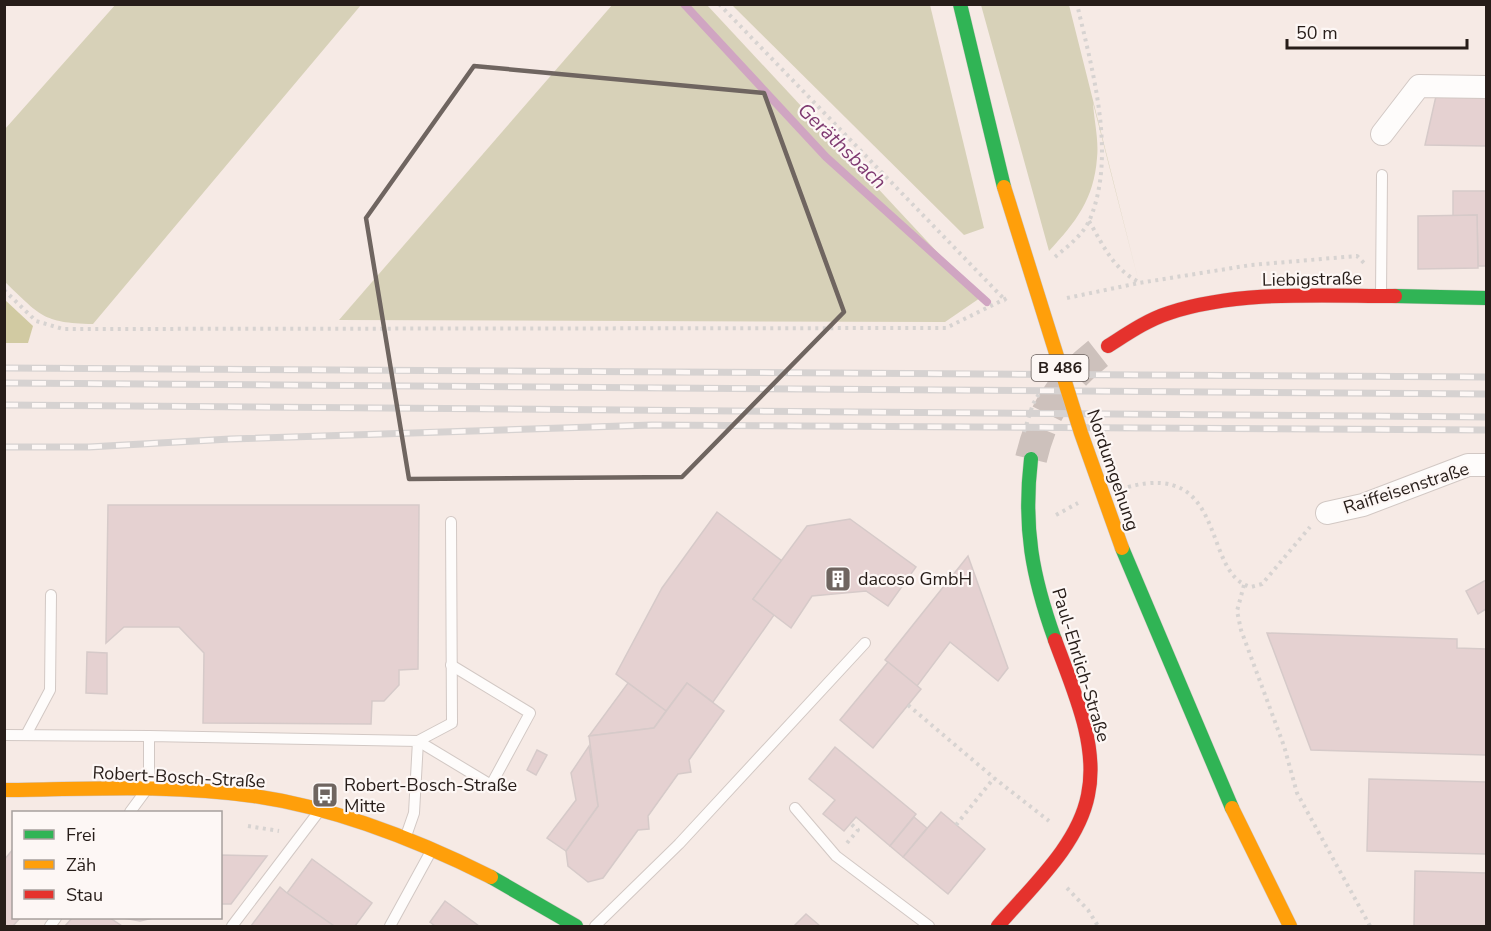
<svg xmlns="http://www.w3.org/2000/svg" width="1491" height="931" viewBox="0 0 1491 931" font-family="'Nunito Sans',sans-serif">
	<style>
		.green { fill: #d7d1b8 }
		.forest { fill: #d1caa2 }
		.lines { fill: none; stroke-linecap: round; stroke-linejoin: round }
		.stream { stroke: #d0a5c2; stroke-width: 8 }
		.building { fill: #e5d1d1; stroke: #d6cac9; stroke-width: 1.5 }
		.secondary-tunnel { stroke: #cdc1bc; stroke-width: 32; stroke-dasharray: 32 16; stroke-linecap: butt }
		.lane-casing { stroke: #d2c8c4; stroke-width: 12 }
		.street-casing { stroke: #d2c8c4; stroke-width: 24 }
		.fast-casing { stroke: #d2c8c4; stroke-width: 15 }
		.slow-casing { stroke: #d2c8c4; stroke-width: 15 }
		.jam-casing { stroke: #d2c8c4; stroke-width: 15 }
		.path { stroke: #d7d3d1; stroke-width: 4; stroke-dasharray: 3 4.5; stroke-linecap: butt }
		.lane { stroke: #fefcfb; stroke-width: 10 }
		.street { stroke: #fefcfb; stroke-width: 22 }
		.fast { stroke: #30b455; stroke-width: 14 }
		.slow { stroke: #ff9f0a; stroke-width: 14 }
		.jam { stroke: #e5322d; stroke-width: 14 }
		.rail-casing { stroke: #d6d2d1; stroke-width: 7 }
		.rail { stroke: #fdf7f5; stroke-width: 4.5; stroke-dasharray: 14; stroke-linecap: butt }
		.slow-bridge-casing { stroke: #ccc6c3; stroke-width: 15; stroke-linecap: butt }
		.slow-bridge { stroke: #ff9f0a; stroke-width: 14 }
		.marked { fill: none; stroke: #6f6560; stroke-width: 4.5; stroke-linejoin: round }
		.labels { text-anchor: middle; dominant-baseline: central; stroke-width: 4.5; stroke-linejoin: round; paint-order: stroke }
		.shield { fill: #fdf7f5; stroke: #675e5b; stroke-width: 1.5 }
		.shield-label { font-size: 16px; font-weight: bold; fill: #271d19 }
		.street-label { font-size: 18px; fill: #271d19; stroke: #fdf7f5 }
		.poi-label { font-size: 18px; fill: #271d19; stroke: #fdf7f5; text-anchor: start }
		.water-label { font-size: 20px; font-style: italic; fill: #7f3a71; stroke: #fdf7f5 }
	</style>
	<rect width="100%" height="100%" fill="#f6eae5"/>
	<g class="green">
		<path d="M116,4l245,1 -268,319c-51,-1 -53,-9 -88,-42v-153z"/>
		<path d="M613,4l94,1 273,293 -35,24 -606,-2z"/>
		<path d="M732,5h198l54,223 -20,7z"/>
		<path d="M981,5h88l70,278 -46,-180c1,17 6,37 4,55 -3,41 -21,64 -48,93z"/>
	</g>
	<path class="forest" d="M4,299l29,27 -5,17h-23z"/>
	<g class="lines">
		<path class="stream" d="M684,4l142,153 161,145"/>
	</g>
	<g class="building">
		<path d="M1436,96h50v50l-61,-1z"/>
		<path d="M1453,191h33v75h-8l-1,-51 -24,1z"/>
		<path d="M1477,215l1,53 -60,1v-53z"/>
		<path d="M108,505h311l-1,164 -19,1v15l-15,16h-12l-1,23 -168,-1 1,-70 -25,-26h-55l-18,16z"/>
		<path d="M717,512l65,49 -29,38 21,16 -61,87 -26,-19 -21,28 -50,-37 46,-86z"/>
		<path d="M850,519l66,48 -28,39 -22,-15 -54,5 -21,32 -38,-29 54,-73z"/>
		<path d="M968,556l40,112 -10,13 -48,-39 -33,44 -32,-26z"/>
		<path d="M1486,580v29l-8,5 -12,-23z"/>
		<path d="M1267,633l190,6v9l29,1v106l-175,-5z"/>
		<path d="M87,652l20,1v41l-21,-1z"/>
		<path d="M888,662l33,27 -48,59 -33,-28z"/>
		<path d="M628,683l38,28 -12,17 -65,8z"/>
		<path d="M687,683l37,28 -35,49 2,12 -13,2 -30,42 1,13 -11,1 -35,48 -15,4 -20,-16 -2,-15 32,-45 -9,-70 65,-8z"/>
		<path d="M589,746l9,60 -32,45 -19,-13 29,-38 -5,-27z"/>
		<path d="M835,747l81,67 -26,32 -34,-29 -12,14 -21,-17 12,-14 -26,-21z"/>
		<path d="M537,750l10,5 -11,20 -9,-5z"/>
		<path d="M1369,779l117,3v72l-119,-3z"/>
		<path d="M941,812l44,37 -37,45 -45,-37z"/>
		<path d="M914,817l13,11 -24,29 -13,-11z"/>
		<path d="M14,848v70h6l-7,8h-9v-66z"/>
		<path d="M220,855l47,1 -36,48h-11z"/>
		<path d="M312,859l60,44 -17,23h-21l-47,-33z"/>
		<path d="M1415,871l71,2v53h-72z"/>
		<path d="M280,887l7,6 47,33h-83z"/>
		<path d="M445,901l34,25h-44l-5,-4z"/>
		<path d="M806,914l14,12h-26z"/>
		<path d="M72,918h38l12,8h-57z"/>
		<path d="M123,918h30l-13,3z"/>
	</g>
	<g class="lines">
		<path class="secondary-tunnel" d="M1031,459c12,-51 35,-83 77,-113"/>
		<defs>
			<g id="lane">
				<path d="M1381,295l1,-120"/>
				<path d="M4,735l145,1"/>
				<path d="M26,735l24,-45 1,-95"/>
				<path d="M418,741l73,44 39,-72 -79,-48"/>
				<path d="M418,741l34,-18 -1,-201"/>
				<path d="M149,787v-51l269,5 -4,72 -8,23"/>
				<path d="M795,808l41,48 93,70"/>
				<path d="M130,812l14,-19"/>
				<path d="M50,926l6,-8"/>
				<path d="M232,926l85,-112"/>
				<path d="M390,926l40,-73"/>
				<path d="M595,926l84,-82 186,-201"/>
			</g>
			<g id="street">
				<path d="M1382,134l37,-48 67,1"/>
				<path d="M1327,513l36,-8 105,-40h18"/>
			</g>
			<g id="fast">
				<path d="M960,4l44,183"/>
				<path d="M1395,296l91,2"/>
				<path d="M1031,459c-8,68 1,117 24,181"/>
				<path d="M1122,548l110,260"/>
				<path d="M491,877l85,49"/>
			</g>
			<g id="slow">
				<path d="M4,790c83,-1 167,-6 250,6 82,12 163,44 237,81"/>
				<path d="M1232,808l58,118"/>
			</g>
			<g id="jam">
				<path d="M1108,346c19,-12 39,-26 61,-33 70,-23 153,-17 226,-17"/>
				<path d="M998,926c32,-38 80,-80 90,-131 11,-51 -16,-108 -33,-155"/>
			</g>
		</defs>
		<use href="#lane" class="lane-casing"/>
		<use href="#street" class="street-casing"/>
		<use href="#fast" class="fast-casing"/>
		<use href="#slow" class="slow-casing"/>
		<use href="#jam" class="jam-casing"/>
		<g class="path">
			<path d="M719,4l287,297"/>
			<path d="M1089,221c14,24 24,48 50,61"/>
			<path d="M1055,257c13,-11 28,-22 35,-38 27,-65 2,-150 -13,-215"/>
			<path d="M4,290l32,31 27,8 883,-1 63,-31"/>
			<path d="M1067,298l72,-15 112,-18 106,-9 8,8"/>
			<path d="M1024,432l9,-28 7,-12"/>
			<path d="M1128,487c101,-27 73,87 123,100l11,-3 48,-57"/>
			<path d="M1056,515l22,-12"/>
			<path d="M1244,585l-7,26 4,19 43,116 13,47 73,133"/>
			<path d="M908,705l86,73 55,43"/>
			<path d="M956,825l38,-47"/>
			<path d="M248,826l31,5"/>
			<path d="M847,843l11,-13 -8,-7"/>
			<path d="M1067,888l21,22 10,16"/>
		</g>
		<use href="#lane" class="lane"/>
		<use href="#street" class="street"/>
		<use href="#fast" class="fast"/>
		<use href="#slow" class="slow"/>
		<use href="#jam" class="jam"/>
		<defs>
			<g id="rail">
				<path d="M4,368l1482,9"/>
				<path d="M4,383l1482,11"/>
				<path d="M4,405l1482,12"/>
				<path d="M4,447h85l141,-8 422,-14 834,5"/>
			</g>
		</defs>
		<use href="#rail" class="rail-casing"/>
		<use href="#rail" class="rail"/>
		<defs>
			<path id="slow-bridge" d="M1004,187l77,246 41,115"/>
		</defs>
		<use href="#slow-bridge" class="slow-bridge-casing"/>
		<use href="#slow-bridge" class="slow-bridge"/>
	</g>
	<path class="marked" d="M474,66l290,27 80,219 -162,165 -273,2 -43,-261z"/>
	<defs>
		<symbol id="building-square" viewBox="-11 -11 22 22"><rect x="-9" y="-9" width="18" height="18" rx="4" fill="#6f6560" stroke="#fdf7f5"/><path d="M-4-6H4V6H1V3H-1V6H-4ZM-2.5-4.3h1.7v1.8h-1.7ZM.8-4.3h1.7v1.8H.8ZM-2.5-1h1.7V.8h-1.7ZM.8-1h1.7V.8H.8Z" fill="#fff"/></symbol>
		<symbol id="bus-square" viewBox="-11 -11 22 22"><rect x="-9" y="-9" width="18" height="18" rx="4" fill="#6f6560" stroke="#fdf7f5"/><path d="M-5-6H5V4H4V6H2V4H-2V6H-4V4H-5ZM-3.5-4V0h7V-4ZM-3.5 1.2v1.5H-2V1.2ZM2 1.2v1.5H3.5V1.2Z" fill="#fff"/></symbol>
	</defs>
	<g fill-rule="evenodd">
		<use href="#building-square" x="823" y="564" width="30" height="30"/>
		<use href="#bus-square" x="310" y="780" width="30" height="30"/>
	</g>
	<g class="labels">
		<rect class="shield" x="1031.5" y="355" width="57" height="26" rx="4.5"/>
		<g class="shield-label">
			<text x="1060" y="368">B 486</text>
		</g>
		<g class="street-label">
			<text transform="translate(1312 279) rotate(-1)">Liebigstraße</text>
			<text transform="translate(1113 470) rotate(71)">Nordumgehung</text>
			<text transform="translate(1406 488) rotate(-18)">Raiffeisenstraße</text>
			<text transform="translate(1081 665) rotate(73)">Paul-Ehrlich-Straße</text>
			<text transform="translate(179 777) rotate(3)">Robert-Bosch-Straße</text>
		</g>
		<g class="poi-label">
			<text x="858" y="579">dacoso GmbH</text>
			<text x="344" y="785">Robert-Bosch-Straße<tspan x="344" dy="21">Mitte</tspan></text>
		</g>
		<g class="water-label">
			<text transform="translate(842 146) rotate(44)">Geräthsbach</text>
		</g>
	</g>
	<rect width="1491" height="931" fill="none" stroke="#271d19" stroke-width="12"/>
	<rect x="12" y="811" width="210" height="108" fill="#fdf7f5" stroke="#a7a09d" stroke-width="1.5"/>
	<rect x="24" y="830" width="30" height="9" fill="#30b455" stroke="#a7a09d" stroke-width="1.5"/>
	<text x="66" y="841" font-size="18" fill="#271d19">Frei</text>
	<rect x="24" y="860" width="30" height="9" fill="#ff9f0a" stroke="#a7a09d" stroke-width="1.5"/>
	<text x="66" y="871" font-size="18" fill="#271d19">Zäh</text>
	<rect x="24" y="890" width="30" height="9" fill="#e5322d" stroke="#a7a09d" stroke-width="1.5"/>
	<text x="66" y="901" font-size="18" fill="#271d19">Stau</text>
	<path d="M1287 39v9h180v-9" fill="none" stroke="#271d19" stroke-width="3"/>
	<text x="1296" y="39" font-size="18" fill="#271d19" stroke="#fdf7f5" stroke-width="4.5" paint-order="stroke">50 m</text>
</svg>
